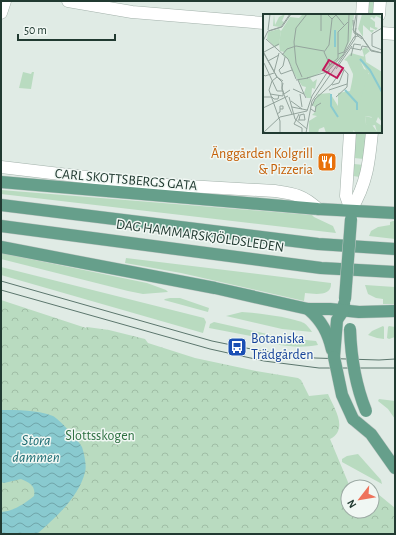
<svg xmlns="http://www.w3.org/2000/svg" width="396" height="535" viewBox="0 0 396 535" font-family="'Alegreya Sans',sans-serif">
	<style>
		.grass { fill: #b9dbc0 }
		.forest { fill: url(#forest-crowns) }
		.water { fill: url(#water-waves) }
		.lines { fill: none; stroke-linecap: round; stroke-linejoin: round }
		.minor-casing { stroke: #a3b2ab; stroke-width: 13 }
		.major-casing { stroke: #c1c8c5; stroke-width: 13 }
		.minor { stroke: #fff; stroke-width: 12 }
		.major { stroke: #669f8b; stroke-width: 12 }
		.tram { stroke: #5b766d; stroke-width: 1 }
		.major-bridge-casing { stroke: #c1c8c5; stroke-width: 13; stroke-linecap: butt }
		.major-bridge { stroke: #669f8b; stroke-width: 12 }
		.labels { text-anchor: middle; dominant-baseline: central; stroke-width: 3; stroke-linejoin: round; paint-order: stroke }
		.food-label { font-size: 14px; fill: #c56008; stroke: #f0f7f3; text-anchor: end }
		.street-label { font-size: 14px; fill: #213a31; stroke: #f0f7f3 }
		.transit-label { font-size: 14px; fill: #164399; stroke: #f0f7f3; text-anchor: start }
		.park-label { font-size: 14px; fill: #2d7041; stroke: #f0f7f3 }
		.water-label { font-size: 15px; font-style: italic; fill: #1d6d74; stroke: #f0f7f3 }
		.inset-river { fill: none; stroke: #89cacf; stroke-width: 2 }
		.inset-road { fill: none; stroke: #94a49d; stroke-width: 1 }
		.view { fill: #c2185b; fill-opacity: 0.15; stroke: #c2185b; stroke-width: 2 }
		.inset-edge { fill: none; stroke: #213a31; stroke-width: 2 }
	</style>
	<defs>
		<pattern id="forest-crowns" width="20" height="18" patternUnits="userSpaceOnUse"><rect width="20" height="18" fill="#b9dbc0"/><path d="M2 6a3 3 0 1 1 6 0M12 15a3 3 0 1 1 6 0" fill="none" stroke="#9fbda5"/></pattern>
		<pattern id="water-waves" width="16" height="10" patternUnits="userSpaceOnUse"><rect width="16" height="10" fill="#89cacf"/><path d="M0 5q4-4 8 0t8 0" fill="none" stroke="#70a5a9"/></pattern>
	</defs>
	<rect width="100%" height="100%" fill="#e0ebe5"/>
	<g class="grass">
		<path d="M369,1h6l-2,14h-5z"/>
		<path d="M23,72l8,2 1,-2h2l-3,17 -12,-1z"/>
		<path d="M356,132h10l-2,27 -10,-1z"/>
		<path d="M354,164l10,1 -4,12 -7,-1z"/>
		<path d="M1,190l311,25 2,2 19,9 3,7 -335,-39z"/>
		<path d="M393,221h2v18l-26,-3 2,-5 7,-4 12,-2v-3z"/>
		<path d="M1,253l146,30 19,7 2,2 -25,2 -15,-3 -127,-32z"/>
		<path d="M126,258l205,25c1,14 -17,11 -26,10l-1,8 -123,-28 -56,-10z"/>
		<path d="M1,267l203,51 2,4 -3,11 -202,-58z"/>
		<path d="M365,285l30,2v17h-12v-5l-7,-1 -8,-4z"/>
		<path d="M170,298h10l29,10 -1,4 -44,-12 1,-1z"/>
		<path d="M242,312c15,1 48,5 62,11 3,2 6,6 8,9l-30,-3 -56,-13z"/>
		<path d="M214,322l71,16 31,3 2,4c-22,4 -41,0 -62,-5v-3l-47,-9 1,-4z"/>
		<path d="M383,326l1,1v12l-7,-1 -9,-3 4,-4z"/>
		<path d="M389,326l6,1v10l-6,2 -2,-1 1,-11z"/>
		<path d="M379,399l16,2v18l-7,-10 -10,-8z"/>
		<path d="M358,454l23,26 1,4 -40,-22v-3l5,-3z"/>
	</g>
	<path class="forest" d="M1,300l85,28 1,-1 22,3 36,9 3,4 47,15 61,13 42,7 3,2 8,16 19,-2c6,14 21,35 2,45l20,48h-2v24h24v-18l6,1 17,14v26h-394z"/>
	<path class="water" d="M1,410c16,0 37,0 52,6 6,3 26,25 29,31 2,6 5,19 3,25 -6,25 -29,45 -48,62h-36v-22c13,-1 23,-8 33,-16 2,-10 -4,-13 -13,-17l-17,4 -3,-1z"/>
	<g class="lines">
		<defs>
			<g id="minor">
				<path d="M68,1l64,11 132,11"/>
				<path d="M1,13l4,-12"/>
				<path d="M362,15l1,-14"/>
				<path d="M379,15l1,-14"/>
				<path d="M381,33l14,1"/>
				<path d="M350,132l-4,64 5,14"/>
				<path d="M1,167l135,16 139,8c20,3 28,4 43,18"/>
				<path d="M351,210c16,-27 18,-47 21,-78"/>
			</g>
			<g id="major">
				<path d="M1,182l317,27 77,4"/>
				<path d="M1,205l317,39 77,5"/>
				<path d="M1,226l320,42 74,4"/>
				<path d="M1,247l214,41 93,21h22l29,3 36,-1"/>
				<path d="M308,309c14,12 20,24 24,41"/>
				<path d="M334,357l3,-37 6,-9 1,-7"/>
				<path d="M353,419l18,15 24,34"/>
			</g>
		</defs>
		<use href="#minor" class="minor-casing"/>
		<use href="#major" class="major-casing"/>
		<use href="#minor" class="minor"/>
		<use href="#major" class="major"/>
		<g class="tram">
			<path d="M1,281l211,60 44,9 59,8 64,2 16,-1"/>
			<path d="M1,290l209,59 54,12 55,7h76"/>
		</g>
		<defs>
			<g id="major-bridge">
				<path d="M345,299l6,-80"/>
				<path d="M350,329c1,29 5,55 16,82"/>
				<path d="M334,357l8,38 11,24"/>
			</g>
		</defs>
		<use href="#major-bridge" class="major-bridge-casing"/>
		<use href="#major-bridge" class="major-bridge"/>
	</g>
	<defs>
		<symbol id="restaurant-square" viewBox="-11 -11 22 22"><rect x="-9" y="-9" width="18" height="18" rx="4" fill="#e8710a" stroke="#f0f7f3"/><path d="M-5-6h1v4h1v-4h1v4h1v-4h1v5L-1.5 .5V6h-2V.5L-5-1ZM5-6V6H3V1.5H1.5Q1.5-4 5-6Z" fill="#fff"/></symbol>
		<symbol id="bus-square" viewBox="-11 -11 22 22"><rect x="-9" y="-9" width="18" height="18" rx="4" fill="#1a4fb4" stroke="#f0f7f3"/><path d="M-5-6H5V4H4V6H2V4H-2V6H-4V4H-5ZM-3.5-4V0h7V-4ZM-3.5 1.2v1.5H-2V1.2ZM2 1.2v1.5H3.5V1.2Z" fill="#fff"/></symbol>
	</defs>
	<g fill-rule="evenodd">
		<use href="#restaurant-square" x="316" y="151" width="22" height="22"/>
		<use href="#bus-square" x="226" y="336" width="22" height="22"/>
	</g>
	<g class="labels">
		<g class="food-label">
			<text x="313" y="154">Änggården Kolgrill<tspan x="313" dy="16">&amp; Pizzeria</tspan></text>
		</g>
		<g class="street-label">
			<text transform="translate(126 180) rotate(5)">CARL SKOTTSBERGS GATA</text>
			<text transform="translate(200 236) rotate(8)">DAG HAMMARSKJÖLDSLEDEN</text>
		</g>
		<g class="transit-label">
			<text x="251" y="339">Botaniska<tspan x="251" dy="16">Trädgården</tspan></text>
		</g>
		<g class="park-label">
			<text x="100" y="436">Slottsskogen</text>
		</g>
		<g class="water-label">
			<text x="36" y="440">Stora<tspan x="36" dy="17">dammen</tspan></text>
		</g>
	</g>
	<g transform="translate(263 14)">
		<rect width="119" height="119" fill="#e0ebe5"/>
		<path d="M27,53l24,7 11,-5 1,1 -16,8 3,4 4,-3 -2,10 -3,-1 -1,10h-4l-3,-5 2,-6 -4,-1zM102,102l8,2 -3,4 8,11h-7l-5,-9z" fill="#b9dbc0"/>
		<path d="M11,0l1,11 4,-8 6,-3 -3,7 2,1 -4,5 -7,-1zM40,0h51v2l-3,23 -10,19 -13,12 -31,9 -9,-20 -5,-3 1,-4 -4,-1 -1,-8 2,-12 9,-14 9,1zM99,0h17l3,5 -6,-3 -2,3 -2,-2 -2,1 5,4v5l3,1 -2,2 -6,-3v3h4l-2,3 -9,-8v12l-5,-8zM103,33l4,4 -5,4 1,7 16,10v50l-4,-5 -2,5 6,4v7l-5,-1 -2,-7 -4,1 -2,-5 3,-4 -7,-1 1,8 6,4v5h-16l-3,-3 1,3h-28l-2,-6 -5,2 -1,4h-9v-12l8,-5 -5,-1 3,-3v-5l-3,-2 6,-11 12,-1 8,13v-13l12,-2 4,-19 -2,-6 7,4 -2,6 12,-2 -8,-12 3,-6 -2,-7z" fill="#b9dbc0"/>
		<path d="M16,15l2,2 -2,14 -4,2 -8,-8 1,-7zM88,39l14,4 -4,5 3,7 5,2 -9,30 -4,-5 -4,-1 1,-21 -6,-13 -3,-1z" fill="#b9dbc0"/>
		<path class="inset-river" d="M72,16v17M97,45l10,11 12,22M82,76l12,13v7M68,80v12l7,11"/>
		<path class="inset-road" d="M56,0h8l5,5M58,1v16M73,1l8,10M93,1l-3,15 6,7M90,6l1,13 7,3 10,15 11,2M93,14l-1,4 6,4 10,14 11,3M119,14l-10,6v12l10,4M5,16l2,-16M6,17l13,-4 9,-13M3,25l22,20 8,20M0,27l5,-10 13,-4 9,-13M88,34l10,2 1,-4 6,1M0,37l14,26 6,4M0,38l14,25 5,5v8l10,24M1,38l15,-8M75,40l6,-2 4,-10 1,-28M19,41l5,-6 9,-3 28,5M88,42l3,-12 7,1M22,43l-2,9 -4,4 2,4 11,-4M5,47l11,-6M1,49l13,28h5M67,51l8,-7v-26l10,-10M73,55l16,-23M63,56l4,-5 -6,-13 5,-7 3,-26 4,-4M11,58l5,-19M14,63l-5,4 -3,9 11,31v12M39,63l-6,-14 -2,-21 2,-14 11,-14M0,64v-4l2,2 9,-3M44,64l23,-7M33,66l12,-2M35,66l6,14M20,69l-1,5 2,6 6,-4M69,71l7,-2 5,-13M30,75l11,5 2,4M66,76l18,-6M7,80l13,2v-3M37,80l2,13M0,83h9l2,2h4l1,-4M26,83l6,22 12,10M73,83l11,-10 1,-13 -9,-10M28,87l11,8M49,92l3,-7 17,-15 11,-16M29,93l15,3M0,94l25,-12M48,95l4,3 1,-6 5,-3M14,100l3,-2v-6h3v3h-3M36,100l-5,10 8,4v5M35,106h7l-1,-6 -4,1 -1,5M0,119l17,-16 27,-6 5,-15 16,-25 15,-16 11,-18 4,-1 4,3M43,119l6,-32 43,-62 2,-25"/>
		<path class="view" d="M66,46l14,8 -6,10 -14,-8z"/>
		<rect width="119" height="119" class="inset-edge"/>
	</g>
	<rect width="396" height="535" fill="none" stroke="#213a31" stroke-width="4"/>
	<g transform="translate(360 499) rotate(239)"><circle r="19" fill="#f0f7f3" stroke="#9daba5"/>
	<path d="M0-3L7 15L0 10L-7 15Z" fill="#ee725b"/>
	<text y="-6" font-size="11" font-weight="bold" text-anchor="middle" fill="#213a31">N</text>
	</g>
	<path d="M18 34v6h97v-6" fill="none" stroke="#213a31" stroke-width="2"/>
	<text x="24" y="34" font-size="12" fill="#213a31" stroke="#f0f7f3" stroke-width="3" paint-order="stroke">50 m</text>
</svg>
